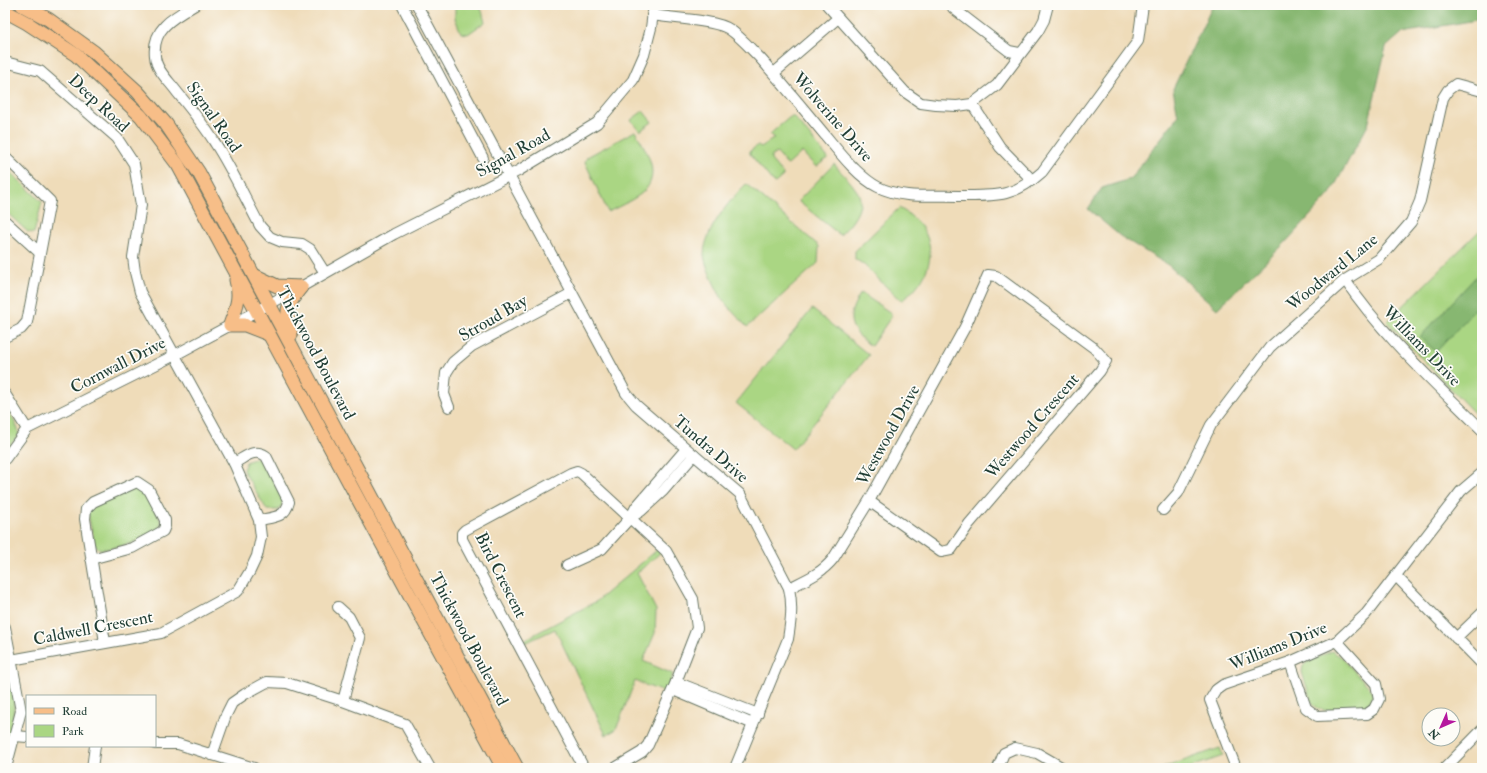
<svg xmlns="http://www.w3.org/2000/svg" width="1487" height="773" viewBox="0 0 1487 773" font-family="'IM FELL Double Pica',serif">
	<style>
		.green { fill: #aad683; stroke: #648a5c }
		.forest { fill: #87b771; stroke: #537a52 }
		.lines { fill: none; stroke-linecap: round; stroke-linejoin: round }
		.minor-casing { stroke: #687563; stroke-width: 12 }
		.major-casing { stroke: #687563; stroke-width: 15 }
		.minor { stroke: #fff; stroke-width: 10 }
		.major { stroke: #f7be88; stroke-width: 13 }
		.labels { text-anchor: middle; dominant-baseline: central; stroke-width: 3.5; stroke-linejoin: round; paint-order: stroke }
		.street-label { font-size: 17px; fill: #1f3d34; stroke: #fdfcf7 }
	</style>
	<rect width="100%" height="100%" fill="#fdfcf7"/>
	<filter id="ink" filterUnits="userSpaceOnUse"><feTurbulence type="fractalNoise" baseFrequency=".025" numOctaves="2"/><feDisplacementMap in="SourceGraphic" scale="8" xChannelSelector="R" yChannelSelector="G"/><feConvolveMatrix kernelMatrix="1 2 1 2 8 2 1 2 1" color-interpolation-filters="sRGB"/></filter>
	<filter id="wash" filterUnits="userSpaceOnUse"><feTurbulence type="fractalNoise" baseFrequency=".012" numOctaves="4" result="noise"/><feDisplacementMap in="SourceGraphic" scale="16" xChannelSelector="R" yChannelSelector="G"/><feGaussianBlur stdDeviation="0.9" result="paint"/><feColorMatrix in="noise" values="0 0 0 0 0 0 0 0 0 0 0 0 0 0 0 0 0 1.4 0 .05"/><feComposite in="paint" operator="in"/></filter>
	<g filter="url(#wash)">
		<rect width="100%" height="100%" fill="#efdcb9"/>
		<g class="green">
			<path d="M458,5h21l3,6 3,11 -17,12 -7,-1 -6,-15v-11z"/>
			<path d="M643,111l9,11 -12,9 -9,-11z"/>
			<path d="M790,117h4l34,41 -12,9 -14,-15 -14,13 -2,-1 -9,-11 -2,1 -4,3v3l12,14v2l-8,7 -2,-1 -23,-28v-3l8,-6 3,2 12,-8 1,-2 -4,-3z"/>
			<path d="M635,131c9,16 26,40 11,58 -6,8 -28,18 -38,23l-23,-50 2,-5z"/>
			<path d="M834,164c7,9 17,17 23,27 10,15 -6,34 -17,44l-41,-33 1,-3z"/>
			<path d="M5,167l37,35 -8,31 -6,-1 -23,-21z"/>
			<path d="M746,184l73,62 -1,17 -71,64c-7,-8 -15,-15 -21,-23 -7,-8 -22,-40 -22,-50 1,-24 25,-53 42,-70z"/>
			<path d="M899,208c43,24 39,66 2,93l-38,-37 -8,-5v-8z"/>
			<path d="M1482,228v184l-5,4 -90,-94z"/>
			<path d="M861,293l30,20v4l-20,29c-23,-17 -26,-29 -10,-53z"/>
			<path d="M812,309l57,46 -76,94 -57,-46z"/>
			<path d="M5,403l13,26 1,6 -14,16z"/>
			<path d="M259,457l5,3 19,40 -1,5 -3,5h-12l-24,-40 3,-8z"/>
			<path d="M137,486l9,4 15,32 -1,6 -27,15 -26,6h-7l-5,-3 -7,-32 2,-7z"/>
			<path d="M658,549l2,4 -23,20 19,37 -1,23 -12,28 30,13 -7,19 -31,-12 -16,41 -4,8 -9,5 -51,-106 -30,14 -1,-3 73,-39z"/>
			<path d="M5,650c3,18 8,37 9,55 0,16 -5,31 -9,46z"/>
			<path d="M1332,651l9,6 30,32 2,6 -3,7 -7,5 -35,4 -11,-3 -6,-7 -9,-29 1,-6 4,-4z"/>
			<path d="M1220,748l3,8 -35,12h-25z"/>
		</g>
		<g class="forest">
			<path d="M1213,5h269v14l-80,14 -16,14 -18,78 -38,69 -46,50 -67,65 -49,-44 -48,-29 -32,-27 14,-21 28,-9 48,-63 -5,-27z"/>
			<path d="M1482,270v32l-46,50 -16,-15z"/>
		</g>
	</g>
	<g filter="url(#ink)">
		<g class="lines">
			<defs>
				<g id="minor">
					<path d="M195,5c-21,12 -43,23 -40,51 1,14 14,25 22,36 13,16 27,33 38,51 17,26 30,55 45,83l10,11 12,5 20,2 8,5 15,24"/>
					<path d="M402,5l81,153"/>
					<path d="M417,5l209,388 10,12 58,50 46,39 49,94c4,19 2,32 -1,51l-53,129"/>
					<path d="M827,5l78,87 16,11 15,2 21,1 15,-2 25,-19 41,-54 6,-11 4,-15"/>
					<path d="M953,8l56,43 10,2"/>
					<path d="M652,15c18,3 65,5 77,14 12,8 21,19 31,29 24,27 47,55 70,83 12,15 30,37 48,46 24,12 54,8 80,9 37,0 55,2 84,-24l96,-131 5,-36"/>
					<path d="M5,62l35,9 77,67 17,26 7,41 -8,52 2,15 5,20 94,171 25,57 2,17 -4,19 -7,15 -12,20 -77,42 -150,27"/>
					<path d="M774,73l64,-55"/>
					<path d="M972,104l28,43 32,33"/>
					<path d="M5,157l45,44 -23,121 -6,7 -16,8"/>
					<path d="M5,221l34,31"/>
					<path d="M1345,280c38,56 89,102 137,150"/>
					<path d="M5,394l22,35"/>
					<path d="M449,407l-5,-13 2,-21 7,-11 19,-16 100,-53"/>
					<path d="M5,459l22,-30 148,-74 126,-68 93,-53 124,-63 79,-48 36,-43 11,-25 7,-27 3,-23"/>
					<path d="M234,463c12,-6 20,-15 32,-7l23,46c-4,16 -15,15 -30,18"/>
					<path d="M1163,510l15,-17 33,-68 59,-78 75,-67 34,-21 32,-37 9,-21 23,-103 5,-8 8,-6 26,7"/>
					<path d="M632,515l4,-8 50,-58"/>
					<path d="M91,559l41,-11 31,-17 2,-5v-6l-16,-30 -12,-8 -44,20 -7,7 -1,10 20,123"/>
					<path d="M567,565l35,-16 28,-31 11,-7 22,-20 31,-36"/>
					<path d="M1396,576l86,88"/>
					<path d="M789,588c16,-8 32,-14 44,-29l36,-58 96,-174 23,-52 8,1 98,72 12,13 -6,10 -131,153 -18,26 -10,2 -72,-51"/>
					<path d="M338,607l11,10 11,21 -17,63"/>
					<path d="M5,627l16,84 -15,57"/>
					<path d="M1456,638l26,-25"/>
					<path d="M1290,662l16,46 11,8 50,-2 7,-5 5,-10 -3,-15 -39,-43"/>
					<path d="M676,682l82,32"/>
					<path d="M673,690l80,34"/>
					<path d="M15,736l12,1"/>
					<path d="M155,744h23l76,24"/>
					<path d="M212,755l14,-40 6,-12 13,-9 22,-12 20,1 56,18 62,23 25,44"/>
					<path d="M92,768l3,-22"/>
					<path d="M584,768l-122,-229v-6l3,-3 106,-57 6,-2 4,2 85,78 27,48 4,29 -21,54 -28,63 -6,7 -27,16"/>
					<path d="M998,768l6,-15 11,-5 22,5 26,15"/>
					<path d="M1236,768l-26,-68 6,-10 7,-5 67,-23 47,-21 29,-27 95,-123 21,-18"/>
					<path d="M1445,768l37,-38"/>
				</g>
				<g id="major">
					<path d="M22,5l26,14 46,33 43,39 29,33 33,49 318,595"/>
					<path d="M5,11l22,12 49,32 65,61 37,49 325,603"/>
					<path d="M254,275l23,11 24,1"/>
					<path d="M236,280c5,18 0,28 -6,45h15l23,9"/>
					<path d="M291,335c-5,-24 -6,-28 10,-48"/>
				</g>
			</defs>
			<use href="#minor" class="minor-casing"/>
			<use href="#major" class="major-casing"/>
			<use href="#minor" class="minor"/>
			<use href="#major" class="major"/>
		</g>
	</g>
	<g class="labels">
		<g class="street-label">
			<text transform="translate(99 103) rotate(43)">Deep Road</text>
			<text transform="translate(214 117) rotate(55)">Signal Road</text>
			<text transform="translate(833 117) rotate(49)">Wolverine Drive</text>
			<text transform="translate(513 153) rotate(-29)">Signal Road</text>
			<text transform="translate(1332 272) rotate(-39)">Woodward Lane</text>
			<text transform="translate(493 318) rotate(-30)">Stroud Bay</text>
			<text transform="translate(1422 346) rotate(46)">Williams Drive</text>
			<text transform="translate(316 353) rotate(62)">Thickwood Boulevard</text>
			<text transform="translate(118 365) rotate(-27)">Cornwall Drive</text>
			<text transform="translate(1032 426) rotate(-49)">Westwood Crescent</text>
			<text transform="translate(888 435) rotate(-61)">Westwood Drive</text>
			<text transform="translate(711 449) rotate(41)">Tundra Drive</text>
			<text transform="translate(501 575) rotate(63)">Bird Crescent</text>
			<text transform="translate(93 628) rotate(-11)">Caldwell Crescent</text>
			<text transform="translate(469 639) rotate(62)">Thickwood Boulevard</text>
			<text transform="translate(1278 646) rotate(-22)">Williams Drive</text>
		</g>
	</g>
	<rect width="1487" height="773" fill="none" stroke="#fdfcf7" stroke-width="20"/>
	<rect x="26" y="695" width="130" height="52" fill="#fdfcf7" stroke="#a4b0a9"/>
	<rect x="34" y="708" width="20" height="6" fill="#f7be88" stroke="#a4b0a9"/>
	<text x="62" y="715" font-size="12" fill="#1f3d34">Road</text>
	<rect x="34" y="725" width="20" height="12" fill="#aad683" stroke="#a4b0a9"/>
	<text x="62" y="735" font-size="12" fill="#1f3d34">Park</text>
	<g transform="translate(1441 727) rotate(225)"><circle r="19" fill="#fdfcf7" stroke="#a4b0a9"/>
	<path d="M0-3L7 15L0 10L-7 15Z" fill="#b5179e"/>
	<text y="-6" font-size="11" font-weight="bold" text-anchor="middle" fill="#1f3d34">N</text>
	</g>
</svg>
